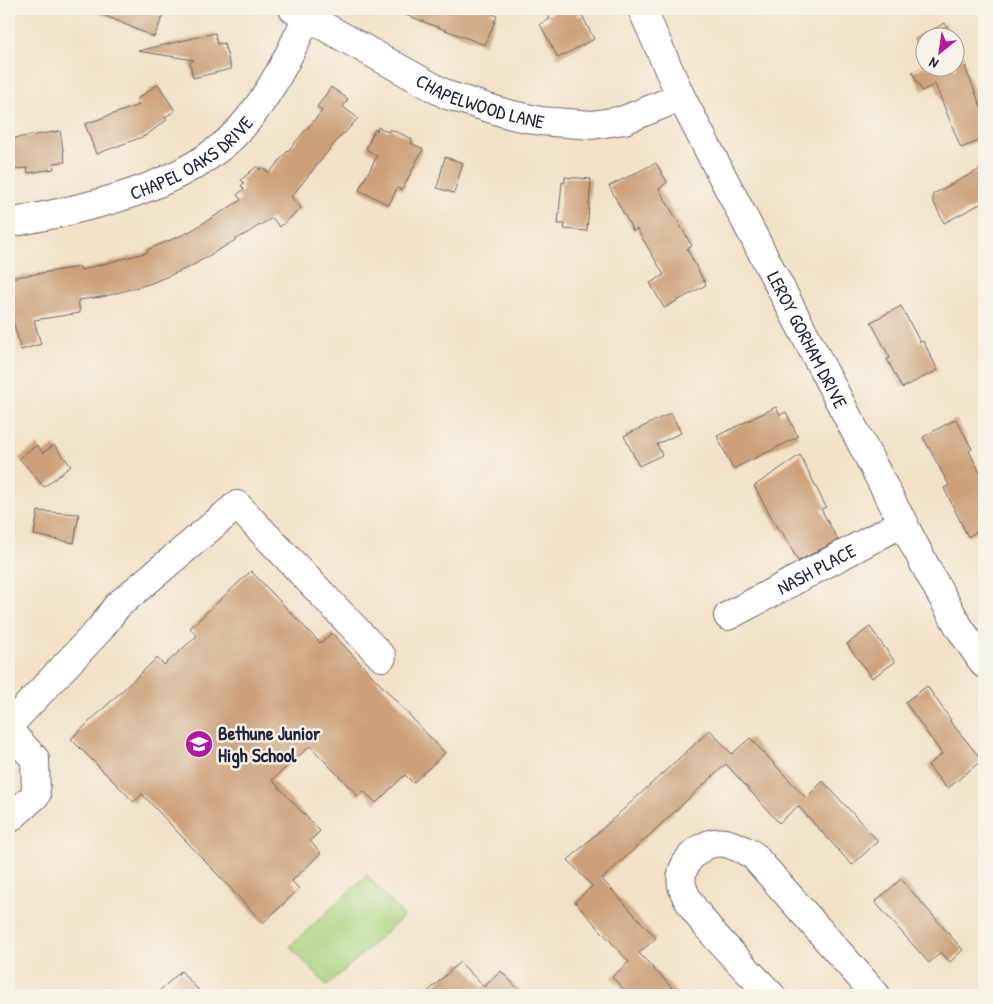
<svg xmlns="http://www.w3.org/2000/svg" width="993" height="1004" viewBox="0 0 993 1004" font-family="'Patrick Hand',sans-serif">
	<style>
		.green { fill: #a9d480; stroke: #667b5e }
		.building { fill: #cca17a }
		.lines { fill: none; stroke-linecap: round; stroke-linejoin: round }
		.minor-casing { stroke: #6b656c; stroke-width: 30 }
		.minor { stroke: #fff; stroke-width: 28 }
		.labels { text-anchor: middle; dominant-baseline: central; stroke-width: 5; stroke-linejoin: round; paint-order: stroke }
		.street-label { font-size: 19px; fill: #22223b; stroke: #f7f3e8 }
		.poi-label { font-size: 19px; font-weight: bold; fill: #22223b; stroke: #f7f3e8; text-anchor: start }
	</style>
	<rect width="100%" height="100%" fill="#f7f3e8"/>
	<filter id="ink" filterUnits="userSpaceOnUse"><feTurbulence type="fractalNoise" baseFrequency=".02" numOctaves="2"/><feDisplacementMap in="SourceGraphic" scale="10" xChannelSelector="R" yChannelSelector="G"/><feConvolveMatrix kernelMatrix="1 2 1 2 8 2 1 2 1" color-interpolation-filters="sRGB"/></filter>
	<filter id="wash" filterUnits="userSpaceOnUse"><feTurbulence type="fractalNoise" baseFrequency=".0096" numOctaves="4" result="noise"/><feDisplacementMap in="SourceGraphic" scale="20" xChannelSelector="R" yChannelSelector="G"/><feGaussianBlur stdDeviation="1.12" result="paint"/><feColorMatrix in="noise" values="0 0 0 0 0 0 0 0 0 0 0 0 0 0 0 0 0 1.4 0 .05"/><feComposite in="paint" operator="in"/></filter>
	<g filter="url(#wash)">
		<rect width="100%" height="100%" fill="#f3e2c7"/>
		<path class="green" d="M367,875l37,41 -77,70 -37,-40z"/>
		<g id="blocks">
			<g class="building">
				<path d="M90,9h76l-12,28z"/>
				<path d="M395,9h98l-2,4 6,3 -12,29 -90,-34z"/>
				<path d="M560,9h13l5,8 4,-2 12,24 -36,19 -18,-34 10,-5 -2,-4z"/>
				<path d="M945,23l7,15h-26v30h30v-24l11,22 -2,1 19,47v25l-23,9 -26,-64 -13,7 -10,-19 13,-6 -6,-11 4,-1 -8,-15z"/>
				<path d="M215,33l2,11 7,-1 7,26 -38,9 -3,-15 4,-3 -56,-9z"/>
				<path d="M158,84l17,27 -10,6 2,3 -22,16 -49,18 -11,-30 54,-19 -3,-5z"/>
				<path d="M331,87l17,12 -5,8 15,11 -14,16 -1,-1 -52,64 10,11 -21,19 -8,-9 -82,49 -41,17 -47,13 -24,3 2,13 -46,7 7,24 -20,6 -12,-44v-28l71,-11 1,3 67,-18 -1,-2 42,-18 52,-32 -4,-5 7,-6 -3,-3 3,-3 -3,-3 16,-14 3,4 2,-3 7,6 53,-62 -5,-4z"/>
				<path d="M378,127l10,5 2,-3 22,10 -1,4 12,6 -21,41 -5,-2 -8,17 -30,-15 18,-34 -11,-7 9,-20 2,2z"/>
				<path d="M60,131l5,31 -12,1 1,6 -26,4 -1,-5 -18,2v-31z"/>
				<path d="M445,157l18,6 -9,30 -17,-5z"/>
				<path d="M656,163l11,19 -8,7 33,57 -5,3 19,36 -42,23 -14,-25 14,-8 -27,-46 -4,2 -24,-45z"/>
				<path d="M984,167v35l-40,21 -11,-22v-7z"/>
				<path d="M565,177l26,2 -4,52 -23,-2 1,-5h-7l4,-42 3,1z"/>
				<path d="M901,306l19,36 3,-1 15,29 -36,18 -15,-29 3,-1 -19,-36z"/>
				<path d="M776,407l4,8 6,-3 12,25 -65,32 -16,-33z"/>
				<path d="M671,413l10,20 -24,11 5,11 -23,11 -15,-30z"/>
				<path d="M956,419l16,30 -3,2 15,29v47l-16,10 -24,-49 5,-3 -26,-48z"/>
				<path d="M37,445l6,8 11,-8 17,21 -27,21 -25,-29z"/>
				<path d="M800,455l26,52 -5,2 17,31 -40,21 -17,-31 -2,1 -25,-45z"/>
				<path d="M38,511l41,3 -5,29 -40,-8z"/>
				<path d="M251,571l69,72 12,-10 113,120 -32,30 -8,-8 -29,28 -12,-12 -6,5 -48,-50 -38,34 48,51 -10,10 11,12 -29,28 7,8 -36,34 -121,-129 -8,8 -63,-63 86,-81 7,7 33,-29 -7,-8z"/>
				<path d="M870,627l25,35 -23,16 -25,-34z"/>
				<path d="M927,686l24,34 -1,1 32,39 -35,29 -19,-24 14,-11 -37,-52z"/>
				<path d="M710,730l22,24 18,-16 56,60 17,-17 55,60 -26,24 -54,-59 -19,17 -53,-59 -124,115 54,59 -17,15 40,42h-50l-17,-18 17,-15 -54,-60 17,-16 -24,-26z"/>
				<path d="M901,879l62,71 -13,12 -9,-10 -12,11 -54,-61z"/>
				<path d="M460,962l24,25 17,-16 23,24h-100z"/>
				<path d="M181,971l22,24h-48z"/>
			</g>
		</g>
	</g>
	<g filter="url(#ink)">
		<use href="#blocks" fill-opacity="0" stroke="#6b656c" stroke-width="1"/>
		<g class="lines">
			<defs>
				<g id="minor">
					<path id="s1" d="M293,9l154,86 61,19 32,7 52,4 32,-5 57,-23"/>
					<path id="s2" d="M642,9l39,88 248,476 30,54 25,37"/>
					<path id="s3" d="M9,223c76,-14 178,-35 232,-95 29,-33 48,-72 66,-111l1,-8"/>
					<path id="s4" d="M728,616l176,-94"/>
					<path d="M9,725l91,-96 17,-23 120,-101 145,152"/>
					<path d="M9,731l26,28 1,36 -27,24"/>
					<path d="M771,995c-21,-23 -84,-82 -89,-110 -3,-14 6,-28 18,-36 20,-13 34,-4 53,6l123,140"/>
				</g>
			</defs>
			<use href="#minor" class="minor-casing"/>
			<use href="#minor" class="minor"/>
		</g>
	</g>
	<defs>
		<symbol id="school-disc" viewBox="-11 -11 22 22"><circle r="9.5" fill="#b5179e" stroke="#f7f3e8"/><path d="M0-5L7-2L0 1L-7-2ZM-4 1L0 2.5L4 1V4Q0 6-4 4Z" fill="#fff"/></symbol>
	</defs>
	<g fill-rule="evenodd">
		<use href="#school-disc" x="183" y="728" width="32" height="32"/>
	</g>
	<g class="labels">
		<g class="street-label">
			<text stroke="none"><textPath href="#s1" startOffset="210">CHAPELWOOD LANE</textPath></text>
			<text stroke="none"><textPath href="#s3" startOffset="196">CHAPEL OAKS DRIVE</textPath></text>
			<text stroke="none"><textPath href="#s2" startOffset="370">LEROY GORHAM DRIVE</textPath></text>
			<text stroke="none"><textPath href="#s4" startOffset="100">NASH PLACE</textPath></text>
		</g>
		<g class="poi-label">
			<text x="218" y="733">Bethune Junior<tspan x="218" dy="22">High School</tspan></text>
		</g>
	</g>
	<rect width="993" height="1004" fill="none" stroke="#f7f3e8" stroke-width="30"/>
	<g transform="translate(940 52) rotate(210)"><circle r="24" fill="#f7f3e8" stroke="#a29fa3"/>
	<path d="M0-4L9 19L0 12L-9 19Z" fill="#b5179e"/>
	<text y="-8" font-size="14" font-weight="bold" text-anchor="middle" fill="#22223b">N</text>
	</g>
</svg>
